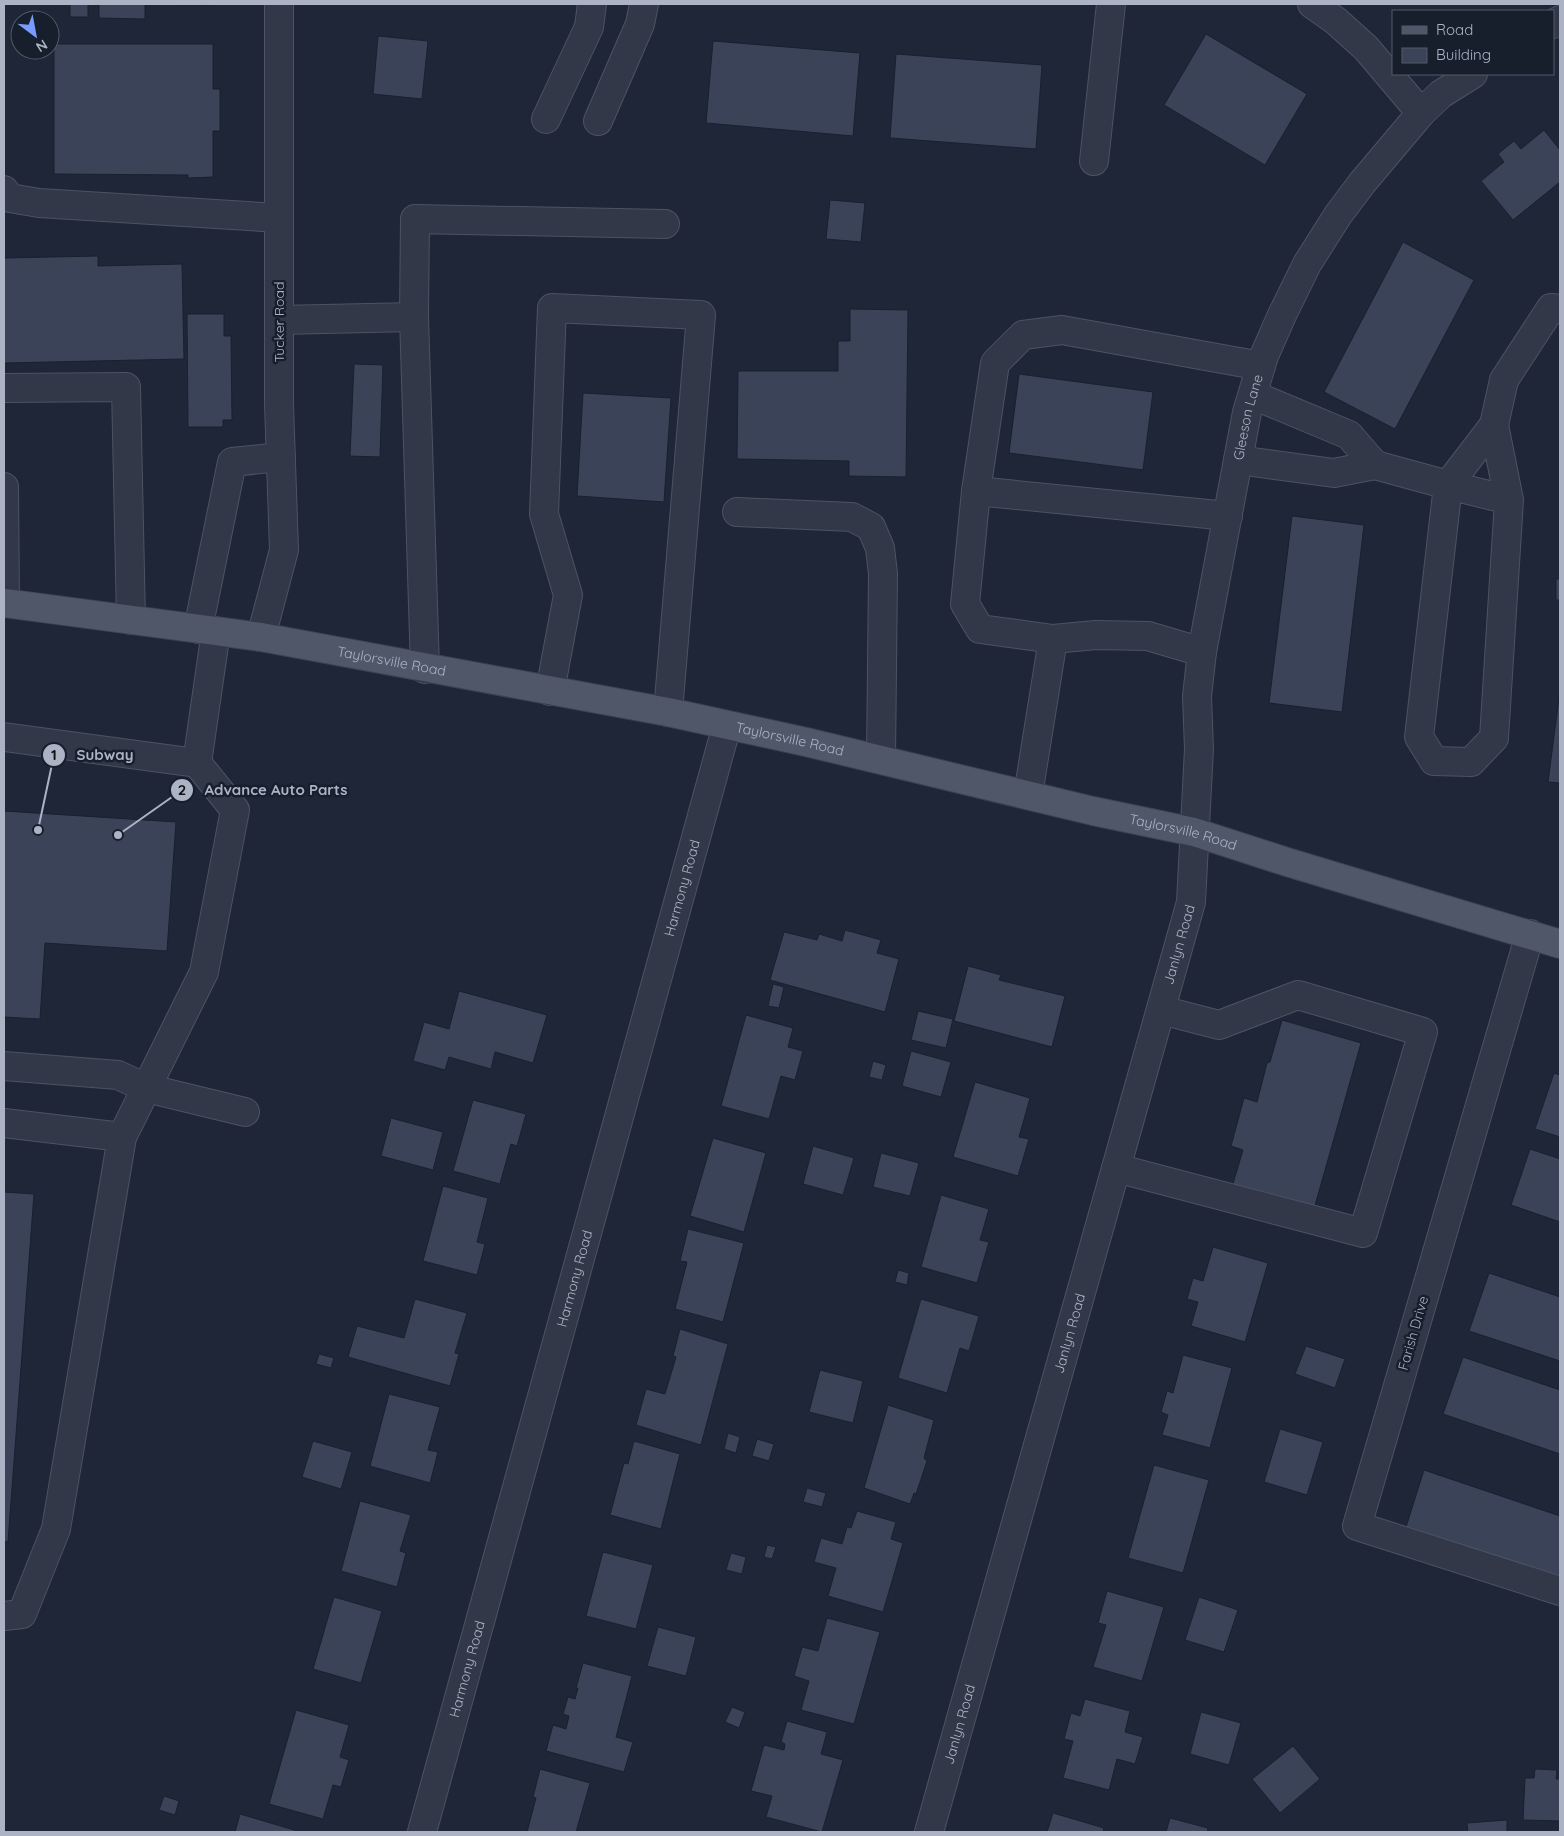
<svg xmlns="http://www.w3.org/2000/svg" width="1564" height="1836" viewBox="0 0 1564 1836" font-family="Quicksand,sans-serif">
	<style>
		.building { fill: #3a4358; stroke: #19202f }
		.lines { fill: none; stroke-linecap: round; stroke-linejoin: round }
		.minor-casing { stroke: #4c5363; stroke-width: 30 }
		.major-casing { stroke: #3b4252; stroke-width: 30 }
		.minor { stroke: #323848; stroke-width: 28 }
		.major { stroke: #4f5769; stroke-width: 28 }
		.labels { text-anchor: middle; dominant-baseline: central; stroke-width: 5; stroke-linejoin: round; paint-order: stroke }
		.street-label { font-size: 14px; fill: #acb3c5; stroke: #171e2c }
		.leader { fill: none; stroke: #acb3c5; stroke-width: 2 }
		.callout-dot { fill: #acb3c5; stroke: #171e2c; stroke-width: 2 }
		.mark-label { font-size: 15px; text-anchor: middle; font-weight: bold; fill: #111 }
		.callout-label { font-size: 15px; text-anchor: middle; font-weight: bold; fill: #acb3c5; stroke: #171e2c; stroke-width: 5; stroke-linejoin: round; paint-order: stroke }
	</style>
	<rect width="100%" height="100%" fill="#1e2638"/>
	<g class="building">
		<rect x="70" y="4" width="18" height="13"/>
		<path d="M99,4h112v1l-66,-1v15l-46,-1z"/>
		<path d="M1206,34l101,60 -42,71 -101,-60z"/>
		<path d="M378,36l50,5 -6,58 -49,-5z"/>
		<path d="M713,41l147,12 -7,83 -147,-13z"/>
		<path d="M54,44h159v45h7v42h-7v46l-25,1v-3l-134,-1z"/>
		<path d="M896,54l146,11 -6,84 -146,-11z"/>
		<path d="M1544,130l16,20v32l-47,38 -32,-39 23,-19 -6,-8 6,-5 10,-8 7,8z"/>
		<path d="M830,200l35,3 -4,39 -35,-3z"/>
		<path d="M1403,242l71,38 -79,149 -71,-37z"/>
		<path d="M4,256l1,2 93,-2v10l84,-2 2,95 -180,4z"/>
		<path d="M850,309l58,1 -2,167 -57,-1v-15l-112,-2 1,-88h100v-30h12z"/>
		<path d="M187,314h37v22h7l1,84h-9v7h-35z"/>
		<path d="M354,364l29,1 -3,92 -30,-1z"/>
		<path d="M1019,374l134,18 -10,78 -134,-17z"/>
		<path d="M583,393l88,5 -7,104 -87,-6z"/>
		<path d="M1292,516l72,9 -22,187 -73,-9z"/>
		<rect x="1556" y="579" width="4" height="21"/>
		<path d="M1560,690v93l-12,-1z"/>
		<path d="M4,811l172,11 -9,129 -122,-8 -5,76 -36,-2z"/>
		<path d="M845,930l36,10 -4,13 22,6 -14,53 -115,-32 14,-48 33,8 2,-6 23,7z"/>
		<path d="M968,966l33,9 -2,5 66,16 -13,51 -98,-26z"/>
		<path d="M773,984l11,3 -5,21 -11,-2z"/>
		<path d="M459,991l88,24 -14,48 -38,-11 -4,17 -42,-12 -4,13 -32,-9 11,-39 25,7z"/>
		<path d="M918,1011l35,8 -7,29 -35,-8z"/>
		<path d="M746,1015l47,13 -5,19 15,4 -8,29 -14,-4 -12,43 -48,-13z"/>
		<path d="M1282,1020l79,23 -47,166 -82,-22 11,-37 -12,-4 13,-48 13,4 10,-39 3,-1z"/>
		<path d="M911,1051l40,11 -10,35 -39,-11z"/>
		<path d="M873,1061l13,4 -4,15 -13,-3z"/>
		<path d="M1554,1073l6,2v62l-25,-8z"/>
		<path d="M975,1082l55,16 -11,39 10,2 -11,37 -65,-19z"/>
		<path d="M473,1100l53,14 -9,32 -6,-2 -11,40 -47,-13z"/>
		<path d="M391,1118l52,14 -10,38 -52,-14z"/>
		<path d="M713,1138l53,15 -22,79 -54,-16z"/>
		<path d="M813,1146l41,12 -11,37 -40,-11z"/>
		<path d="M1530,1149l30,10v63l-49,-17z"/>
		<path d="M881,1153l38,10 -9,33 -37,-9z"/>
		<path d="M443,1186l45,12 -11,44 8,2 -8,31 -54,-14z"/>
		<path d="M4,1192l30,2 -26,348 -4,-1z"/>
		<path d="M941,1195l48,14 -9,31 9,2 -12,41 -56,-16z"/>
		<path d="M688,1229l56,14 -21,79 -48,-13 12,-47 -7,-1z"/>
		<path d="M1213,1247l55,16 -23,79 -54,-16 7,-24 -11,-3 6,-21 10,3z"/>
		<path d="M898,1270l11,3 -2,12 -12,-3z"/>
		<path d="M1489,1273l71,24v64l-91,-30z"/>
		<path d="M415,1299l52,14 -12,40 4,1 -9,32 -102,-29 9,-31 47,12z"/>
		<path d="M921,1299l58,17 -10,35 -9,-3 -13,45 -49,-15z"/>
		<path d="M680,1329l48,15 -27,101 -65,-20 10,-36 19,5 11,-37 -3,-1z"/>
		<path d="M1306,1346l39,13 -10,29 -40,-14z"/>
		<path d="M319,1354l15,4 -3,10 -15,-4z"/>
		<path d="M1183,1355l49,13 -22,80 -48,-13 6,-20 -7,-3 6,-21 6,2z"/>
		<path d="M1463,1357l97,33v64l-117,-40z"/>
		<path d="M820,1370l43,11 -10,42 -44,-11z"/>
		<path d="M389,1394l51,13 -12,43 10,2 -8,31 -60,-17z"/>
		<path d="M888,1405l46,15 -10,38 3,3 -11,33 -2,-1 -4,11 -46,-16z"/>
		<path d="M1280,1429l43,13 -16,53 -43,-13z"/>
		<path d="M728,1433l12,4 -4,16 -12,-4z"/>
		<path d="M757,1439l17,5 -5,17 -17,-5z"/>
		<path d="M313,1441l39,11 -11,37 -39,-12z"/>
		<path d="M634,1441l46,13 -19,75 -51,-14 14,-52 4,1z"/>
		<path d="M1154,1465l55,15 -26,93 -55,-15z"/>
		<path d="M1424,1470l136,46v63l-154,-52z"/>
		<path d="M807,1488l19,5 -4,14 -19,-5z"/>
		<path d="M360,1501l51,14 -11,36 6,2 -9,34 -56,-16z"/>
		<path d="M857,1511l39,11 -5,17 12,4 -20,69 -55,-16 8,-28 -22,-6 7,-24 21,6 5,-17 4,1z"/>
		<path d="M767,1545l9,2 -4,12 -8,-2z"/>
		<path d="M603,1552l50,13 -17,64 -50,-13z"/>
		<path d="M731,1553l15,4 -4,17 -16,-4z"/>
		<path d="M1107,1591l57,16 -22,74 -49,-14 13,-42 -8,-2z"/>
		<path d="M334,1597l48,14 -21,72 -48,-14z"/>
		<path d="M1199,1597l39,13 -14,42 -39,-12z"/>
		<path d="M827,1618l53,14 -26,92 -53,-14 8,-29 -15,-5 8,-29 16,4z"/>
		<path d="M658,1627l38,10 -10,39 -39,-10z"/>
		<path d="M583,1663l49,13 -16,61 17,5 -9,30 -78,-21 7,-26 13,4 3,-13 -6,-2 5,-17 7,2 3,-11h-2z"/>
		<path d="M1085,1699l45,12 -5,21 18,5 -8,27 -18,-5 -8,31 -46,-12 10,-37 -9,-2 3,-11 4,-15 9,3z"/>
		<path d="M732,1707l13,5 -6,16 -14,-6z"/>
		<path d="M296,1710l53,15 -9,32 9,3 -8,27 -8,-2 -10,34 -54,-15z"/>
		<path d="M1201,1712l40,11 -12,42 -39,-11z"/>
		<path d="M787,1721l40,11 -6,22 22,6 -21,72 -56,-15 6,-21 -21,-5 13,-46 20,5 1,-6 -4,-2z"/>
		<path d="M1293,1746l27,33 -40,34 -28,-34z"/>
		<path d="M540,1769l50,14 -14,49h-49l9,-34 -3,-1z"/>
		<path d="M1535,1769l22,1 -1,9h4v42l-37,-1 2,-42h9z"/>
		<path d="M164,1796l15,5 -4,14 -16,-5z"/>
		<path d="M1053,1813l51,15 -1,4h-56z"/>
		<path d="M240,1814l61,18h-66z"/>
		<path d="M1170,1818l38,10 -1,4h-41z"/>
		<path d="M1507,1820v12h-39l-1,-9z"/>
	</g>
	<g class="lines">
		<defs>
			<g id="minor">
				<path d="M1312,4l24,17 30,27 55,65"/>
				<path d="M1553,24l7,-4"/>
				<path d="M546,119l43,-92 3,-23"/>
				<path d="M598,121l42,-97 4,-20"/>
				<path d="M1094,161l17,-157"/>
				<path d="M4,190l6,8 29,5 240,15"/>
				<path d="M279,320l135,-3"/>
				<path d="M4,388l122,-1 5,233"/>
				<path d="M1494,425l10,-45 47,-72 9,1"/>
				<path d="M1238,460l96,13 41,-8 -26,-30 -96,-40"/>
				<path d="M1375,465l73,20 -29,252 15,24 37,1 23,-24 15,-238 -15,-75 -46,60 61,15"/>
				<path d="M4,487l1,116"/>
				<path d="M976,491l19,-128 28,-28 39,-5 199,36"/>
				<path d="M737,512l115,5 19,10 9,21 3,26 -2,185"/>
				<path d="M198,629l34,-167 49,-5"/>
				<path d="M261,637l23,-87 -5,-146v-400"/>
				<path d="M1053,639l-73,-10 -15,-25 11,-113 252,25"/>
				<path d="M425,669l-11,-352 1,-98 250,5"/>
				<path d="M550,691l18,-96 -24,-81 8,-206 149,7 -33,397"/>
				<path d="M4,737l193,26 19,-132"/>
				<path d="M1028,795l25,-156 43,-4 52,1 54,16"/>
				<path d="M1530,934l-173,592 203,65"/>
				<path d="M4,1066l114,9 28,13 99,24"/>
				<path d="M4,1123l118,14 -66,392 -34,85 -18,2"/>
				<path d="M122,1137l82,-165 31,-162 -38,-47"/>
				<path d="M1116,1168l247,65 60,-201 -125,-37 -79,30 -58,-15"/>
				<path id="s1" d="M422,1832l305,-1107"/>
				<path id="s2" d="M929,1832l262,-930 8,-153 -2,-53 5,-44 45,-240 17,-56 18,-41 25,-51 31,-49 24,-32 59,-70 20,-19 32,-20"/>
			</g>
			<g id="major">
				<path id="s3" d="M4,603l257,34 407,75 138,30 287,69 101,21 93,30 273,82"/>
			</g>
		</defs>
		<use href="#minor" class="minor-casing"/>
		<use href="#major" class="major-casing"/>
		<use href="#minor" class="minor"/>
		<use href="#major" class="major"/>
	</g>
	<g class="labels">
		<g class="street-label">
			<text transform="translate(279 322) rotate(-90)">Tucker Road</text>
			<text stroke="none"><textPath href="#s2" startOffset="1456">Gleeson Lane</textPath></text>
			<text stroke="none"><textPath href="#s3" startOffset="392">Taylorsville Road</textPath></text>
			<text stroke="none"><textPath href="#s3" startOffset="798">Taylorsville Road</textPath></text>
			<text stroke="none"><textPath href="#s3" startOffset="1202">Taylorsville Road</textPath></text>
			<text stroke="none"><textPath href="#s1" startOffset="979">Harmony Road</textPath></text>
			<text stroke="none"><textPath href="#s2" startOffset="922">Janlyn Road</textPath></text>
			<text stroke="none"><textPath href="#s1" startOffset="574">Harmony Road</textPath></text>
			<text stroke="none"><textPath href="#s2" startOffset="518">Janlyn Road</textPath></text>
			<text transform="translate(1413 1333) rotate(-74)">Farish Drive</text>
			<text stroke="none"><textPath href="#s1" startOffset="169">Harmony Road</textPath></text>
			<text stroke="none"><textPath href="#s2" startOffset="112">Janlyn Road</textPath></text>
		</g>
	</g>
	<path class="leader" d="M38 830L54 755M118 835L182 790"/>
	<g class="callout-dot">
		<circle cx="38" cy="830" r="5"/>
		<circle cx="118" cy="835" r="5"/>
		<circle cx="54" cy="755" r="12"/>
		<circle cx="182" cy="790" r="12"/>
	</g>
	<g class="mark-label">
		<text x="54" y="760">1</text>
		<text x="182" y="795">2</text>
	</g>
	<g class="callout-label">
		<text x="105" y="760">Subway</text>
		<text x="276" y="795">Advance Auto Parts</text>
	</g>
	<rect width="1564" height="1836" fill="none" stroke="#acb3c5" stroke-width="10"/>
	<rect x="1392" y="10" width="162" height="65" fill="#171e2c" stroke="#535a69"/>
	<rect x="1402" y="26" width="25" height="8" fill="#4f5769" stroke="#535a69"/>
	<text x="1436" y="35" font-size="15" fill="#acb3c5">Road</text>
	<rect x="1402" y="48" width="25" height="15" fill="#3a4358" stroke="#535a69"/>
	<text x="1436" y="60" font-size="15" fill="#acb3c5">Building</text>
	<g transform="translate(35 35) rotate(148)"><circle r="24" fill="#171e2c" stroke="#535a69"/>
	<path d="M0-4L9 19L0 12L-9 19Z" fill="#779cff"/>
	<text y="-8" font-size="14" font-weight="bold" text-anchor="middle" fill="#acb3c5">N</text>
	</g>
</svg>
